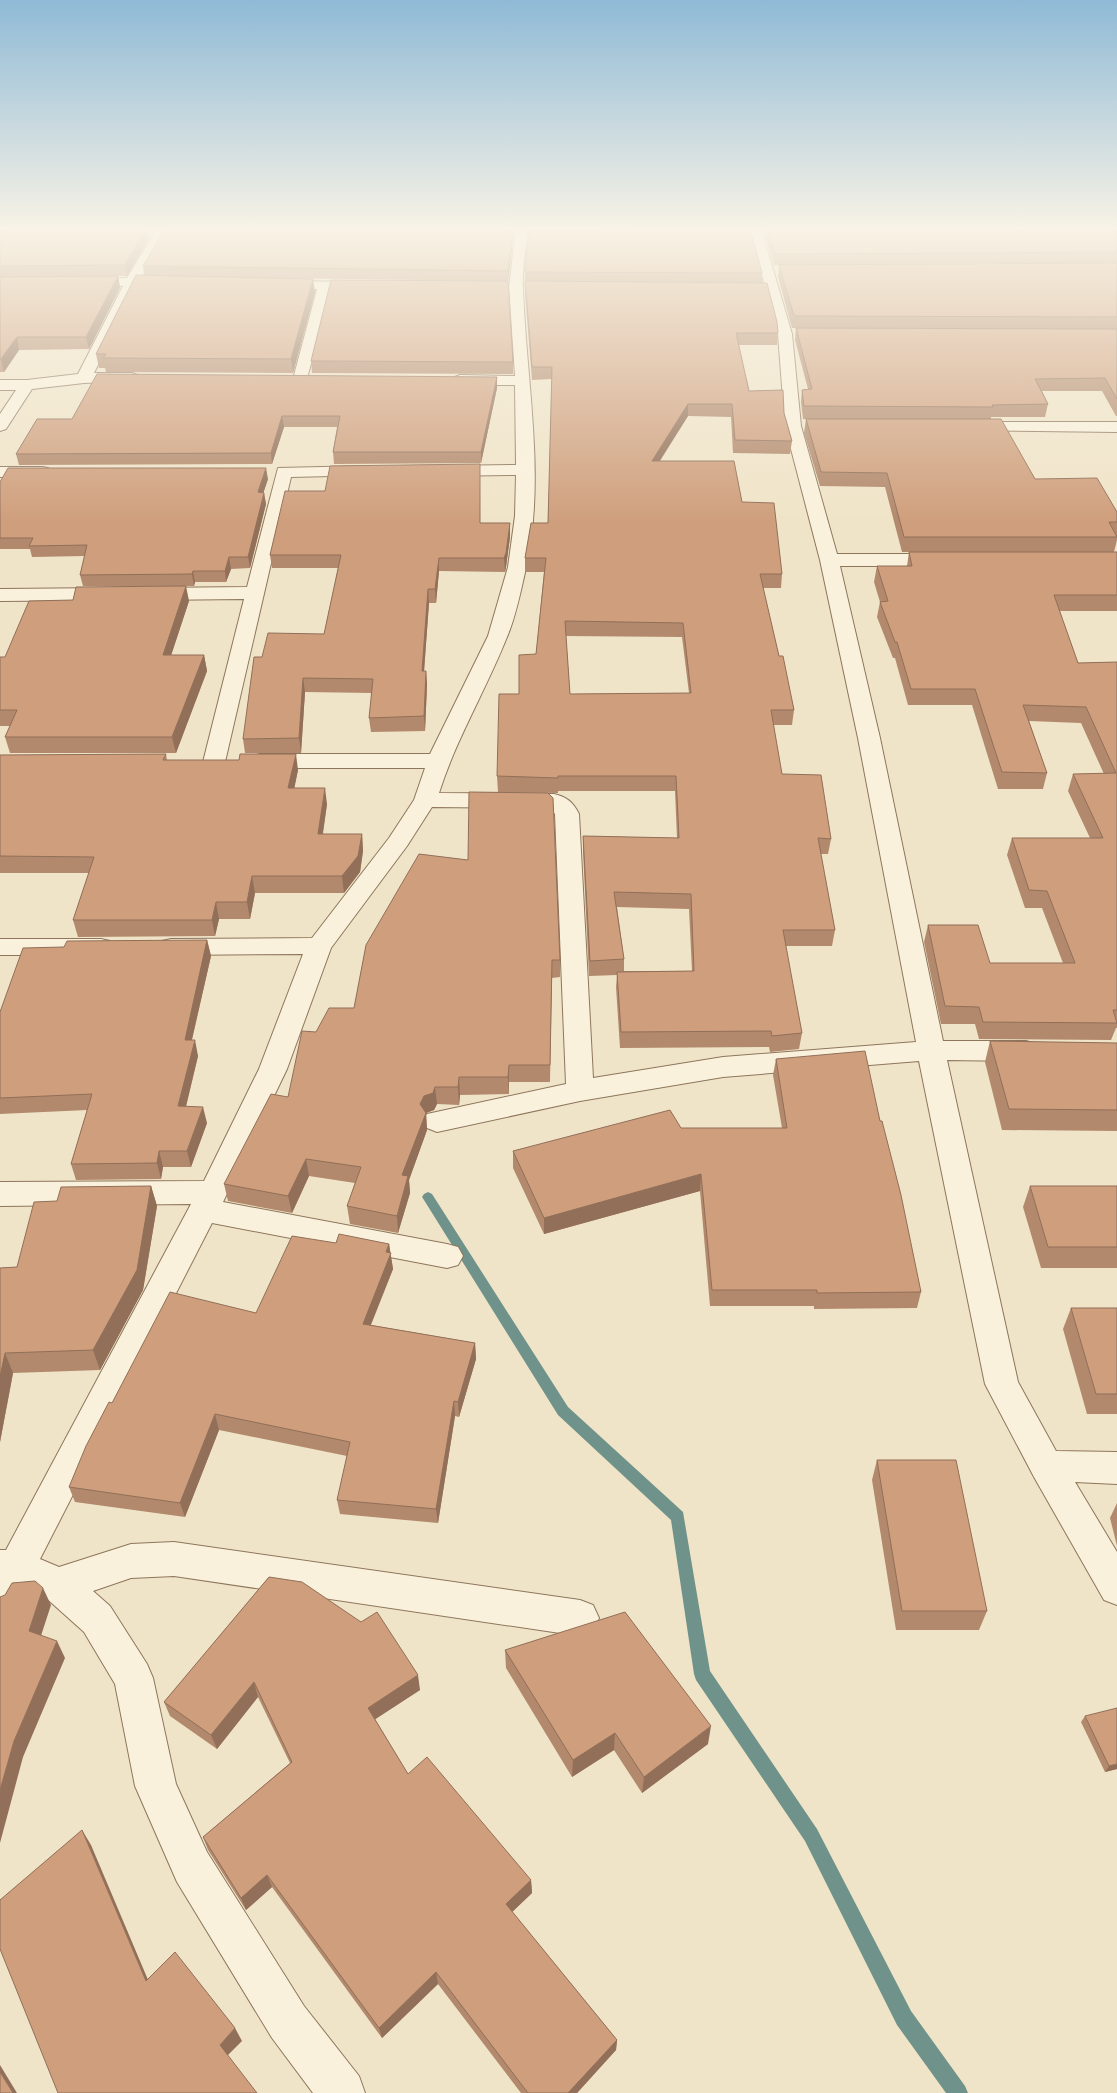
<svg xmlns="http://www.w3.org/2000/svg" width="1117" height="2093" viewBox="0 0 1117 2093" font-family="Spectral,serif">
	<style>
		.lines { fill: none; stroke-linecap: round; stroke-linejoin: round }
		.stream { fill: #6f938a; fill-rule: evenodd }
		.minor-casing { stroke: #8d765c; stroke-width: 2 }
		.minor { fill: #faf1dc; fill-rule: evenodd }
		.wall { fill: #b2896c; fill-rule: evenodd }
		.shaded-wall { fill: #916f58 }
		.building { fill: #cf9f7d; stroke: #916f58; fill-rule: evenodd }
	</style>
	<rect width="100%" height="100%" fill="#f0e4c8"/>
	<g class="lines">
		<path class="stream" d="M428,1192l4,2 136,213 115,105 27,159 107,158 94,182 54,75 3,7h-22l-49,-68 -92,-184 -109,-161 -2,-6 -23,-154 -113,-105 -134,-215 -2,-3 2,-3z"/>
		<defs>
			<g id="minor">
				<path d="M107,228h98l2,3 -6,4h-36l-24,44h29l7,4 -7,4h-34l-42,86h38l5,2 3,3 -3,3 -53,2 -52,6 -26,40 -6,2v-17l16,-24h-16v-10h27l51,-6 45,-88h-40l-5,-1 -2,-3 2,-3 49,-1 26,-43h-42l-6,-4z"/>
				<path d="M516,228h12c-2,20 -6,41 -5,60 3,93 23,188 3,280 -5,22 -10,48 -19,69 -21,53 -51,102 -68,156l115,1c13,3 19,8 25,20l14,264 130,-21 193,-15 -58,-304 -38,-178 -35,-134 -7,-92 -27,-99 2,-7h12l-2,7 29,99 9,92 36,128h108l7,2 2,4 -2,4 -7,2h-105l40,172 63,303h83l10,3 4,7 -4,7 -10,3 -79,-1 71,322 38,69 61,1v32l-42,-2 42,70v53l-13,-5 -70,-123 -49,-93 -66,-323 -196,16 -143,24 -143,31 -10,-4 -4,-7 4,-7 139,-30 -11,-270 -6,-6 -117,-1 -25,39 -76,102 -44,121 -64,133 224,42 11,3 5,9 -5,9 -11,3 -235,-45 -172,336 19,8 72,-23 43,-2 406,58 13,5 6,13 -6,13 -13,5 -406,-60 -43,2 -38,13 17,15 37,58 6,14 23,106 31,68 97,154 55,70 6,17h-52l-41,-55 -95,-156 -42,-96 -20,-102 -31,-52 -39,-35 -20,-8 -12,22 -13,5v-66h6l185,-346 -191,2v-24l204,-1 55,-112 44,-115 -132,1 -9,-2 -4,-6 4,-6 9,-2 141,-1 77,-100 25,-38 11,-32h-165l-8,-2 -3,-5 3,-5 8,-2h170l58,-118 20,-69 7,-51 1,-41 -74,1 -6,-1 -2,-4 2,-4 6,-1 74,-1 -1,-80h-55l-5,-2 -3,-3 3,-3 5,-2 55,1 -6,-89z"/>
				<path d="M278,281l89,1 7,4 -7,4h-36l-25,92h-10l-3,-3 24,-90 -44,-1 -2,-3z"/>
				<path d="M967,422h150v10l-156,-2 -2,-3 2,-3z"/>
				<path d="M367,466l6,1 2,4 -2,4 -82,2 -66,285 -3,5 -8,2 -8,-2 -3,-5 41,-163 -93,1 -7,-2 -3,-4 3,-4 7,-2 96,-1 31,-119z"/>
				<path d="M0,467h42l6,1 2,4 -2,4 -6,1h-42z"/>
				<path d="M111,588l7,2 3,4 -3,4 -7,2 -111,1v-12z"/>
				<path d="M0,939h101l9,2 4,6 -4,6 -9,2h-101z"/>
			</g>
		</defs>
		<use href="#minor" class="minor-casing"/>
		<use href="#minor" class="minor"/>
	</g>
	<g class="wall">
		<path d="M0,228l149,10 -22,38h-23h14l2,12 -31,61 -70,1 -15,22h-4z"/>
		<path d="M530,228h221v1z"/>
		<path d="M766,228h351v35l-343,2 -9,-30z"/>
		<path d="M513,230v9l-5,42 -238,-3 45,14 -22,81 -187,-1 -1,-4h-6l-3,-14 48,-79 -1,-9z"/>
		<path d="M1117,263v153h-1l-14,-25h-60l6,13 -3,13h-54v2l44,60 82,33v28l-3,12h-212l-17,-65 -65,-1 -16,-53 2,-14h-3l-2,-17 1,-12 6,-1 -13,-49 1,-12h-4l-14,-51 1,-12z"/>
		<path d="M525,272l237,1v10l-237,-2z"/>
		<path d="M525,281l253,52 -1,12h-39l11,46 35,22 8,28 -2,13 -57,-1 -2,-36 -43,-1 -28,45 82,41 40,72 -1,14h-18l16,68 15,54 -2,15h-19l9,49 49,65 -3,15h-8l15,76 -3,16h-47l17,87 -3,16 -29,3 -1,-5 -149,1 -4,-61 1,-12 -28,1 -6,-125v-15l94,2 -2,-47h-117v2l-60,-1 -1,-16 22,-82 17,-40 8,-82h-19v-14l23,-35 4,-144 -20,1 -7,-87zM566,636l116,1 7,56 -119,1zM617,907l72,2 3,62h-68v-12z"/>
		<path d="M311,361l202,1v12l-201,-1z"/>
		<path d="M497,377v11l-16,75 -147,1 -1,-12 4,-25h-53l-12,37 -253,1 -3,-11 56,-35z"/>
		<path d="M480,477v46l30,14 -4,30 -1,5 -66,-1 -3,32h-7l-5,68h2l1,14 -2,46 -54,1 -2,-14 3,-25 -67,-1 -4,61h-56l-2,-14 19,-82 62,-23 14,-66h-66l-2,-13 55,-64z"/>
		<path d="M268,479l-5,14h1l2,11 -16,64 -19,1 -5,13h-31l-1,4h-111l-3,-11 5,-19 -53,1 -2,-8h-30v-67z"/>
		<path d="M909,552h208v59h-58l19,52 39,-1v366h-1l-5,12 -132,-1 -4,-15h-34l-17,-82 4,-17 62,38h73l-21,-55h-17l-18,-53 5,-17h78l-22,-47 5,-17h31l-23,-51 -52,-2 18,52 -4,16h-45l-26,-84h-64l-13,-47h-2l-16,-41 3,-15 -6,-20 3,-16h30z"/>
		<path d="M189,601l-18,54h33l3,16 -31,82h-166l-5,-16 5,-11h-10v-69h5z"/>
		<path d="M166,754l1,6 131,10 -4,18 33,16 -4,30h39l1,17 -3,21 -16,21h-89l-5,26h-31l-4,17 -137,1 -5,-17 16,-47h-89v-118z"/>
		<path d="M207,940l4,16 -19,84 6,16 -12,51 21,16 -16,44h-28l-2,12 -85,1 -5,-16 16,-54 -87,4v-102l64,-65z"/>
		<path d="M366,945l194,15v17l-8,1 -2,104h-41v12l-49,1 -1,10 -22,-1 -3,6 -8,3 1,17 -18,50 1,13 -12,40 -48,-9 -3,-18 8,-23 -46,-7 -17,37 -64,-12 -4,-17 64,-87 28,-65 38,-24z"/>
		<path d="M990,1041l127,2v88l-115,-1 -17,-68z"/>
		<path d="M776,1059l104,62 41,171 -4,16 -103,1v-3h-104l-10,-115 -156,43 -31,-66v-17l168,-23h101l-9,-53z"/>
		<path d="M151,1186l6,20 -14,84 -43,80 -87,3 -13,69v-174l17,-1 40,-66z"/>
		<path d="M1030,1186h87v82h-76l-18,-61z"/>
		<path d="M336,1243l53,1 4,25 -22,56 104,18 1,16 -17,58 -4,-1 -17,107 -98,-9 -3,-14 10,-44 -128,-26 -34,87 -110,-15 -6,-15 43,-84 144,-90z"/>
		<path d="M1071,1308h46v106h-30l-24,-85z"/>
		<path d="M877,1460l110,151 -8,19h-83l-24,-150z"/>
		<path d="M1117,1503v43l-7,-28z"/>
		<path d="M269,1577l151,113 -45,29 33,55 123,106 1,13 -20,19 105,128 -1,10 -39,43h-56l-83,-109 -56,54 -110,-151 -26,23 -38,-60 -5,-13 87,-74 -32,-66 -41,52 -47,-33 -6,-14z"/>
		<path d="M505,1650l203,94 -66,49 -28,-43 -42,27 -66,-109z"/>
		<path d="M1085,1716l32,53 -12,3 -24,-50z"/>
	</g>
	<g class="shaded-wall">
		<path d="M146,228h1l2,10 -22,38 -2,-11z"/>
		<path d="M513,230v9l-5,42v-10z"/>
		<path d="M118,276l2,12 -31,61 -3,-12z"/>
		<path d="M313,279l2,13 -22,81 -2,-14z"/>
		<path d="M17,337l2,13 -15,22 -3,-12z"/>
		<path d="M497,377v11l-16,75v-11z"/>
		<path d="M688,404v12l-37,58 1,-13z"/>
		<path d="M282,416l2,11 -12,37 -1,-11z"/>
		<path d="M266,468l2,11 -8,24 -2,-11z"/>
		<path d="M264,493l2,11 -16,64 -2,-11z"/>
		<path d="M510,523v14l-4,30 -1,5 -1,-14z"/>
		<path d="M229,557l2,12 -5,13 -1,-11z"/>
		<path d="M439,558v13l-3,32 -1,-14z"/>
		<path d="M193,571l2,11 -1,4 -2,-12z"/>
		<path d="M186,586l3,15 -23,70 -3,-16z"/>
		<path d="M428,589l1,14 -6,82 -1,-14z"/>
		<path d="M204,655l3,16 -31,82 -4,-16z"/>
		<path d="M426,671l1,14 -2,46 -1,-15z"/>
		<path d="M303,678l2,14 -4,61 -2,-15z"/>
		<path d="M296,754l2,16 -7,35 -3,-17z"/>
		<path d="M325,788l2,16 -7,47 -2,-17z"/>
		<path d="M362,834l1,17 -3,21 -16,21 -2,-17z"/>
		<path d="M252,876l3,17 -5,26 -3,-17z"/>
		<path d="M216,902l3,17 -4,17 -3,-16z"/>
		<path d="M207,940l4,16 -23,100 -3,-16z"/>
		<path d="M195,1040l3,16 -16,66 -4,-16z"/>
		<path d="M509,1065v29l-1,-17z"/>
		<path d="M459,1077l1,18 -1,10 -1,-18z"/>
		<path d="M435,1087l2,17 -3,6 -8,3 1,17 -18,50 1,13 -12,40 -1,-17 5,-41 18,-71 4,-8z"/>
		<path d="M203,1107l4,16 -16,44 -4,-16z"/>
		<path d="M159,1151l4,16 -2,12 -4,-16z"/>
		<path d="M306,1159l3,17 -17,37 -4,-17z"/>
		<path d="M701,1174l-1,17 -156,43v-16z"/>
		<path d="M151,1186l6,20 -14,84 -43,80 -7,-20z"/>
		<path d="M389,1244l4,25 -28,70 -2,-15z"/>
		<path d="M475,1343l1,16 -17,58 -1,-15z"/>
		<path d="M5,1353l8,20 -13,69v-65z"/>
		<path d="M454,1401l1,15 -17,107 -2,-14z"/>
		<path d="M215,1414l4,16 -34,87 -5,-14z"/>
		<path d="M43,1588l8,17 -14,43 -8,-17z"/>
		<path d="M57,1641l8,17 -42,99 -23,86v-53l14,-49z"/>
		<path d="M418,1675l2,15 -49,32 -3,-14z"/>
		<path d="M254,1682l4,15 -41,52 -6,-14z"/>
		<path d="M711,1726l-3,18 -66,49 2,-16z"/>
		<path d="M615,1733l-1,17 -42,27 1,-17z"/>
		<path d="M1117,1764v5l-12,3 4,-6z"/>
		<path d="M82,1830l9,15 63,149 -8,-13z"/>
		<path d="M267,1875l5,12 -26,23 -5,-12z"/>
		<path d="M531,1880l1,13 -25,24 -1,-13z"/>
		<path d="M436,1972l2,12 -56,54 -3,-10z"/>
		<path d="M235,2028l7,13 -16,16 -6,-12z"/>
		<path d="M617,2040l-1,10 -39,43h-9z"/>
		<path d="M0,2065l17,28h-4l-13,-21z"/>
	</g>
	<g class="building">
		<path d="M0,228h146l-21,37 -125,1z"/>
		<path d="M767,228h350v24l-342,2z"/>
		<path d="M165,229l348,1 -5,41 -365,-5z"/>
		<path d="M529,231l222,1 11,41 -237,-1z"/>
		<path d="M1117,263v54l-323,-1 -15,-51z"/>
		<path d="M136,275l177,4 -22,80 -188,-1 3,-4h-10z"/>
		<path d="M118,276l-32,61h-69l-17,23v-83z"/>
		<path d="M331,280l177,1 5,81 -202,-1z"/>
		<path d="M525,281l242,2 10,39 1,11h-42l13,58 34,-1 1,23 8,28 -57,-1 -3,-36h-44l-36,57h82l8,41 32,1 8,71h-22l19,82h4l11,54h-23l11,64 39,1 10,64 -13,-1 17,92h-52l19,103 -30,3 -1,-5 -150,1 -4,-60 77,-1 -3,-77 -77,-2 10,67 -34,2 -7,-125 96,2 -3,-62h-118v2l-61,-2 2,-82h20v-39l17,-1 10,-96h-21l6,-35h17l4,-156h-20zM565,621l118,2 8,70 -121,1z"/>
		<path d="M796,328l321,1v70l-12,-21 -70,1 13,25 -56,1 1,2 -189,-1 -2,-16 10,-1z"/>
		<path d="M97,374l400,3 -16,75h-148l7,-36h-58l-11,37 -255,1 21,-35h35z"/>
		<path d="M806,419h195l34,60 62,-1 20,34v10h-8l8,15h-213l-17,-64 -66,-1z"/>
		<path d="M480,464v59h30l-4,30 -2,5h-65l-4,31h-7l-6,82h4l-2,45 -55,2 4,-39 -70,-1 -4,60 -56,1 11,-82h8l6,-24 56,1 17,-79h-71l15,-64h40l5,-25z"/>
		<path d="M8,468h258l-8,24 6,1 -16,64h-19l-4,14h-32l-1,3 -112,1 7,-30 -58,1 4,-8h-33v-56z"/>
		<path d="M909,552h208v43h-63l24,68 39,-1v348h-4l4,13 -134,-1 -4,-15 -34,-1 -17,-81h50l12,38h85l-28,-72 -18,-1 -17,-52h91l-30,-64 43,-1 -30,-66 -63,-2 24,68 -45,-1 -27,-83h-64l-14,-47h-2l-15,-40 8,-1 -11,-35h35z"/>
		<path d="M186,586l-23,69h41l-32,82h-167l12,-27h-17v-53h5l24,-56 44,-1 3,-13z"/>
		<path d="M166,754l-3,6h76l1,-6h56l-8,34h37l-7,46h44l-4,22 -16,20h-90l-5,26h-31l-4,18h-139l21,-63 -94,-1v-101z"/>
		<path d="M469,792l79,1 5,5 7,162h-8l-2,105h-41l-1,12h-49l-1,10h-23l-2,6 -9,3 -4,8 6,9 -24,62 6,1 -11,40 -50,-10 14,-39 -55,-8 -18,37 -64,-12 47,-90 17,3 14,-66 14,1 13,-24h25l12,-63 53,-91 49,6z"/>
		<path d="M207,940l-22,100h10l-17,66 25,1 -16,44h-28l-2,12 -86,1 21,-70 -92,4v-86l23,-64 41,-1 3,-6z"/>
		<path d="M990,1041l127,2v67l-108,-1z"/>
		<path d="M865,1051l15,70h2l19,74 20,97 -104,1v-3h-105l-11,-116 -157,44 -31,-67 157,-41 11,18h106l-11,-69z"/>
		<path d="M151,1186l-14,84 -44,80 -88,3 -5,24v-109l17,-1 17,-65 23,-1 4,-14z"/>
		<path d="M1030,1186h87v61h-69z"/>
		<path d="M339,1234l50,10 -3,8 5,1 -28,71 112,19 -17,59 -4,-1 -18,108 -99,-9 13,-58 -135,-28 -35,89 -111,-16 17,-41 23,-44 3,1 58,-111 86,21 36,-77 44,7z"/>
		<path d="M1071,1308h46v86h-21z"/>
		<path d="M877,1460h79l31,151h-85z"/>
		<path d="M269,1577l33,5 59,40 16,-10 41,63 -50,33 40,66 19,-17 104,123 -25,24 111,136 -49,53h-40l-92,-121 -57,56 -112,-153 -26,23 -38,-61 89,-75 -38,-80 -43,53 -47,-33z"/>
		<path d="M35,1581l8,7 -14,43 28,10 -43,100 -14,49v-193l5,-2 7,-12z"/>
		<path d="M625,1612l86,114 -67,51 -29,-44 -42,27 -68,-110z"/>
		<path d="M1117,1708v56l-8,2 -24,-50z"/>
		<path d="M82,1830l64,151 29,-29 60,76 -15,17 37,48h-199l-58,-144v-49z"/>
		<path d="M0,2072l13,21h-13z"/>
	</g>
	<linearGradient id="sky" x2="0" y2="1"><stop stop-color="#8fbad6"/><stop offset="0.44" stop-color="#f8f3e6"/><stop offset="1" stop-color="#f8f3e6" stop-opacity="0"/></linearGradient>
	<rect width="1117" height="521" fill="url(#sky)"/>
</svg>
